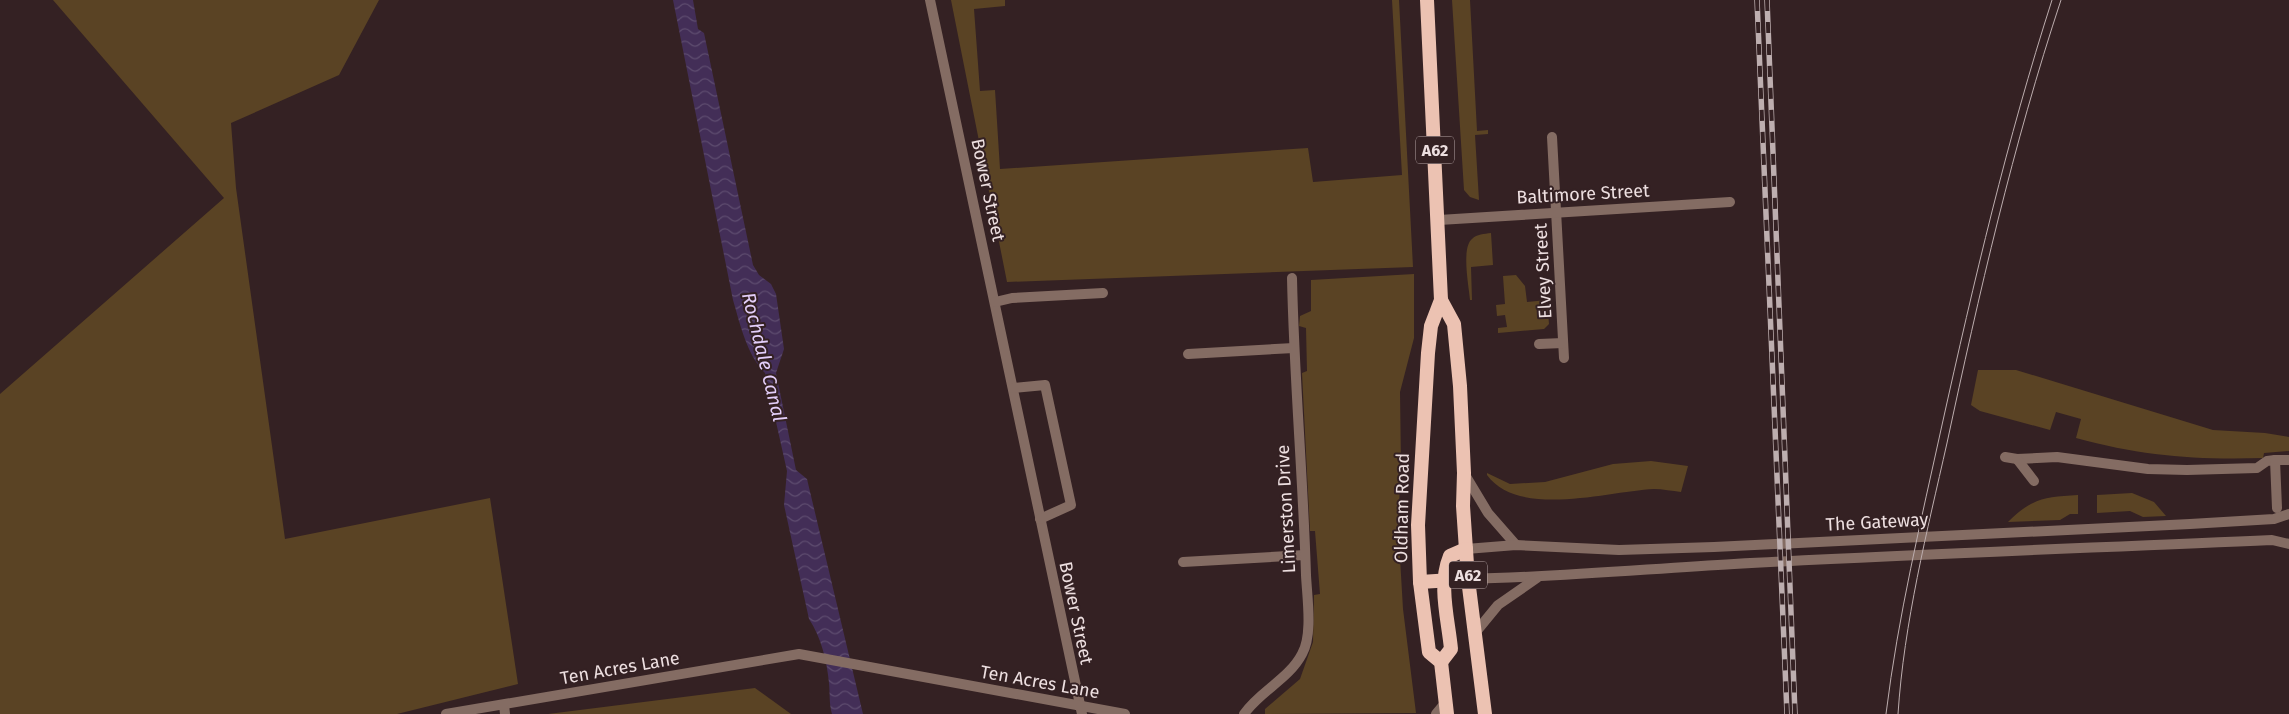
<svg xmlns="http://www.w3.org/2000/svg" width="2289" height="714" viewBox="0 0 2289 714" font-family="'Fira Sans',sans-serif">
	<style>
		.green { fill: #5a4324 }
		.water { fill: url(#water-waves) }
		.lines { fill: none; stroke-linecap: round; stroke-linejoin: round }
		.pedestrian { stroke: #846c63; stroke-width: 10 }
		.minor { stroke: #846c63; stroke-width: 10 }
		.tertiary { stroke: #846c63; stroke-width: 10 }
		.trunk { stroke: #ecc2b2; stroke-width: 14 }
		.tram { stroke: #bdaeaf; stroke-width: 1 }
		.rail-casing { stroke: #bdaeaf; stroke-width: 5.5 }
		.rail { stroke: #342123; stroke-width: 4; stroke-dasharray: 11; stroke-linecap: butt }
		.labels { text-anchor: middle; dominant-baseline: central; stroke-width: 4; stroke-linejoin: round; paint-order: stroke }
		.shield { fill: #342123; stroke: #b6a6a7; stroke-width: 1 }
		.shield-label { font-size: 16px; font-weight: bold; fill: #eddfe0 }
		.street-label { font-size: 18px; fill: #eddfe0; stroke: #342123 }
		.water-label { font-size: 19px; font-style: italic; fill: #e3cef9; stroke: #342123 }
	</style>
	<defs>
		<pattern id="water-waves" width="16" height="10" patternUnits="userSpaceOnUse" patternTransform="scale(1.25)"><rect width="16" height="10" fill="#432e57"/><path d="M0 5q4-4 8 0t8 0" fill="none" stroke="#5e4c6f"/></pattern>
	</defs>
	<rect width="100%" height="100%" fill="#342123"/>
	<g class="green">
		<path d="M53,0h326l-40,75 -108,48 5,65 49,351 205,-41 28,186 -121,30h-397v-320l224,-196z"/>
		<path d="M951,0h54v6l-31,3 6,82 15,-1 5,79 308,-21 5,34 89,-7 -10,-175h7l14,267 -406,15z"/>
		<path d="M1452,0h18l7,131 11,-1v4l-13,1 4,65 -9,-3 -6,-7z"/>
		<path d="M1491,233l2,32 -22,2 1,33h-2c-1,-13 -9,-52 2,-61 5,-5 12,-5 19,-6z"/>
		<path d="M1414,274v64l-14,54 1,75 -3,57 5,85 13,104 -151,1v-5l35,-30 13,-37 1,-47 6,-1 -5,-63h-5l-8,-158 5,-2 -1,-43 -7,-2 1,-10 11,-5v-31z"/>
		<path d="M1516,275l9,11 2,16 20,-2 2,24 -5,5 -46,4v-5l9,-1 -2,-12 -8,1 -1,-11 9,-1 -2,-28z"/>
		<path d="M1978,370h38l197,60 52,3 24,4v14l-25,2 -1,5c-68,2 -121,-2 -187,-20l5,-19 -25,-7 -6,18 -70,-19 -9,-6z"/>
		<path d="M1651,461l37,5 -7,26c-9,-1 -18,-3 -27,-3 -45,2 -135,30 -167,-14v-2l23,11 35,-2 68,-18z"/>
		<path d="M2132,493l22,9 12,14 -23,1 -13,-6 -33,2v-18z"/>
		<path d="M2078,495v19h-8l-10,6 -52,2c24,-24 37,-25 70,-27z"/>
		<path d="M755,688l36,26h-243z"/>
	</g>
	<path class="water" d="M673,0h20l5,29 6,4 49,232 6,10 12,9 5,10 8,55 -8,24 20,97 11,9 56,235h-31c-3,-10 -2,-21 -3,-31 -2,-22 -8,-46 -20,-64l-25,-114 3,-34 -22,-98c-18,-18 -25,-49 -32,-73z"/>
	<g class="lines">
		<g class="pedestrian">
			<path d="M2005,457l12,2 40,-2 91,12 39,1 70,-2 10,-7 8,-1"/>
			<path d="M2017,459l17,22"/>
			<path d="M2277,508l-2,-48h14"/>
		</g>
		<g class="minor">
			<path d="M930,0l152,714"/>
			<path d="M1552,137l12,221"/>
			<path d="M1439,220l291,-18"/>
			<path d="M995,302l17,-4 91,-5"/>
			<path d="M1539,344l24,-1"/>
			<path d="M1188,354l106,-6"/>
			<path d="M1013,388l32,-3 26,120 -31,14"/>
			<path d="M1183,562l122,-7"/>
			<path d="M504,705l1,9"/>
			<path d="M1244,714c16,-23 45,-35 58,-60 11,-19 5,-57 4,-79 -3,-99 -12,-198 -14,-297"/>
		</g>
		<g class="tertiary">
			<path d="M1464,473l24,40 28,32"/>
			<path d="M1466,549l50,-4 103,5 95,-3 476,-23 84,-5 15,-5"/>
			<path d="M1468,579c89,-2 178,-10 266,-15 180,-10 359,-16 538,-24l17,4"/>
			<path d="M1475,633l23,-28 39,-27"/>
			<path d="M446,714l353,-60 326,60"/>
			<path d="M1436,714l10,-12"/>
		</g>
		<g class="trunk">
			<path d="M1427,0l14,300 -10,26 -3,27 -10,172 2,57 9,70 12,10 6,52"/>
			<path d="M1441,300l13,24 6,62 4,87 -1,33 5,73 17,135"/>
			<path d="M1420,582l48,-3"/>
			<path d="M1441,662l10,-13c-3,-31 -13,-64 -1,-93l16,-7"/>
		</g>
		<g class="tram">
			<path d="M1886,714c12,-98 35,-193 56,-289 32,-144 65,-285 110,-425"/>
			<path d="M1898,714c6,-92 29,-182 49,-271 32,-149 66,-298 114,-443"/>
		</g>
		<defs>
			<g id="rail">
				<path d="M1757,0l30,714"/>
				<path d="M1767,0l28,714"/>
			</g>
		</defs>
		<use href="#rail" class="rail-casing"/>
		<use href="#rail" class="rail"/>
	</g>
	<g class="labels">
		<g class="shield">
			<rect x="1416" y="136.5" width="38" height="27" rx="4"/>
			<rect x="1449" y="561.5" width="38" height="27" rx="4"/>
		</g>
		<g class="shield-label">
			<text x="1435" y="150">A62</text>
			<text x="1468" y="575">A62</text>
		</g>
		<g class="street-label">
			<text transform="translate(988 190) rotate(78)">Bower Street</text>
			<text transform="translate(1583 194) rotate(-3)">Baltimore Street</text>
			<text transform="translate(1543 271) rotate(-93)">Elvey Street</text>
			<text transform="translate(1402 508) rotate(-89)">Oldham Road</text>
			<text transform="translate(1286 509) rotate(-93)">Limerston Drive</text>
			<text transform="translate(1877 522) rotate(-3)">The Gateway</text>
			<text transform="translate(1076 613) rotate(78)">Bower Street</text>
			<text transform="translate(620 668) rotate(-10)">Ten Acres Lane</text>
			<text transform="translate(1040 682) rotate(10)">Ten Acres Lane</text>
		</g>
		<g class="water-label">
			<text transform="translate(764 357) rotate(76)">Rochdale Canal</text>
		</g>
	</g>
</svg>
